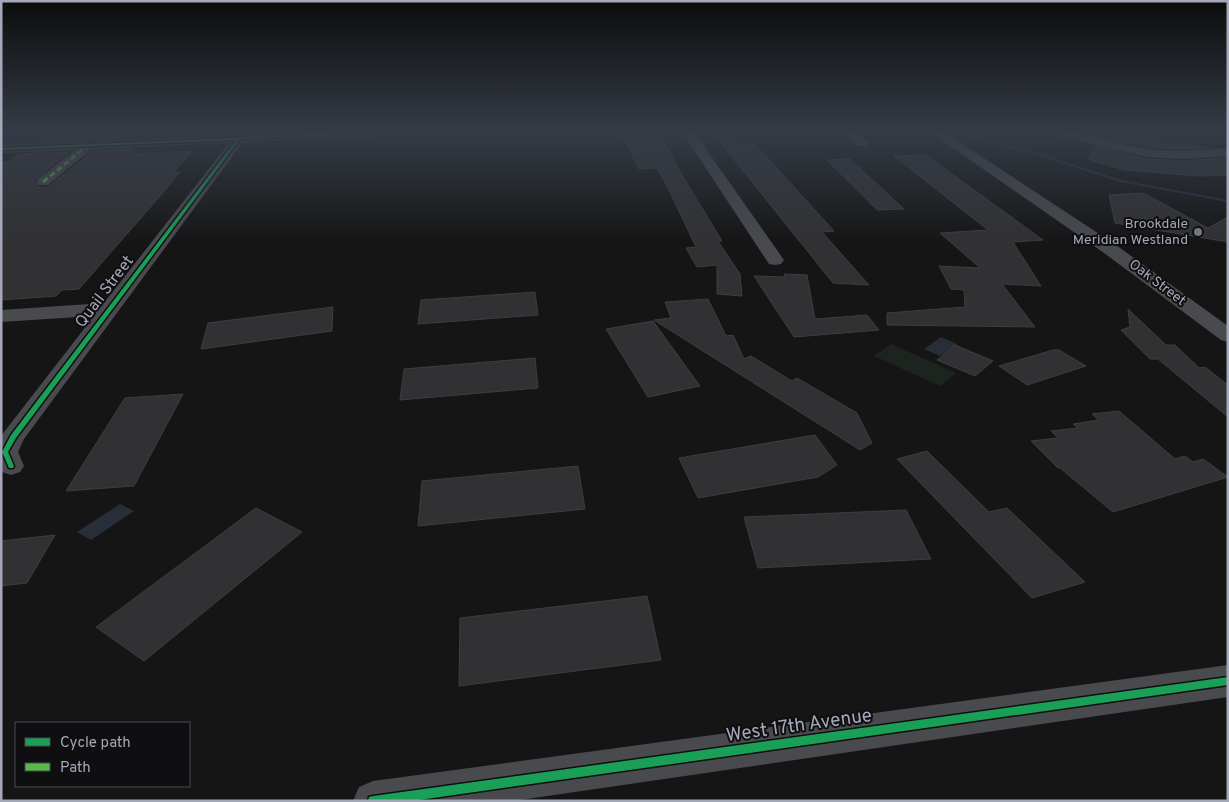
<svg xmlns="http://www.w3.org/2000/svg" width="1229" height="802" viewBox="0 0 1229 802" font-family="Overpass,sans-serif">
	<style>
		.green { fill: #1d241f }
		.water { fill: #272e38 }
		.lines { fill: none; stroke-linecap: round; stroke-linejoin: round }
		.stream { fill: #272e38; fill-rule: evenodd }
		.building { fill: #313133; stroke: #3d3e42 }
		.minor { fill: #494a4e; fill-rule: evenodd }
		.quiet { stroke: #58b947; stroke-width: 3; stroke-dasharray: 6 3; stroke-linecap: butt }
		.cycleway-casing { stroke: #0f0f11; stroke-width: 3 }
		.cycleway { fill: #1a9f57; fill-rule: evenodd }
		.poi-dot { fill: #73757f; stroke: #0f0f11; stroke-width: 2 }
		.labels { text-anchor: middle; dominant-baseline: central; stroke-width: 4; stroke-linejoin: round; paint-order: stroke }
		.far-poi-label { font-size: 14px; fill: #a5a8b8; stroke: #0f0f11; text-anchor: end }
		.far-street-label { font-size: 14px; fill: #a5a8b8; stroke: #0f0f11 }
		.street-label { font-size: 16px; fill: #a5a8b8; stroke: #0f0f11 }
		.near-street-label { font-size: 19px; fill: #a5a8b8; stroke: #0f0f11 }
	</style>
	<rect width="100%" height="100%" fill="#151515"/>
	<path class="green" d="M891,344l65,29 -16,13 -66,-30z"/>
	<g class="water">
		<path d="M941,337l16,7 -17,12 -16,-7z"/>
		<path d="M120,504l14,7 -43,29 -14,-8z"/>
	</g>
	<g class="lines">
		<path class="stream" d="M949,132h4l88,22 81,26 106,20v2l-108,-20 -81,-26z"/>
	</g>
	<g class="building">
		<path d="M49,132h84v6l-98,4z"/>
		<path d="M621,132h38l23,43 40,66h-4l22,33 2,22 -25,-2v-29l-20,2 -11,-19 10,-1 -27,-57 -12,-22 -18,1z"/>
		<path d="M712,132h20l13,12h10l79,87 -12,1 47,53 -36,-2z"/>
		<path d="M1104,132h6l99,16 -32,1 -30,-2 -46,-11z"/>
		<path d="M1095,146l52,13 34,2 47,-3v17l-29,1 -75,-6 -36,-11z"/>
		<path d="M133,149l1,5 58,-3 -18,21h6l-13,16 -88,101 -17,1 -6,6 -55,4v-138h8l10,-8 50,-2 -35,29 4,6h10l45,-36z"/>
		<path d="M926,155l117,85 -30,2 28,44 -39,-2 33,43 -148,-2v-12l78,-6 -1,-17 -13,-1 -12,-23 41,2 -40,-35 48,-3 -94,-74z"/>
		<path d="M850,159l54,50 -27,1 -50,-50z"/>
		<path d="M1143,193l65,35 20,-11v25l-113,-19 -6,-28z"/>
		<path d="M784,274l23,1 8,44 52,-4 12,15 -85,7 -40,-61 31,1z"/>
		<path d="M535,292l3,23 -120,9 3,-24z"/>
		<path d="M708,299l18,37 7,-1 11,24 7,-3 41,25 5,-3 60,35 15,30 -12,7 -206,-130 17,-2 -6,-16z"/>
		<path d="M333,307l-1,24 -131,18 7,-26z"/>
		<path d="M1128,309l38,36h9l24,23 6,-1 23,18v32l-70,-58h-8l-29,-29 9,-3z"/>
		<path d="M653,321l47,65 -52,11 -42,-68z"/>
		<path d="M955,345l38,16 -18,15 -38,-16z"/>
		<path d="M1053,350h6l27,16 -59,19 -28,-19z"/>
		<path d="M535,358l3,30 -138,12 4,-31z"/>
		<path d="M183,394l-49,92 -68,5 59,-93z"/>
		<path d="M1119,411l56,48 10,-3 8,6 10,-3 25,18 -115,35 -53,-44h-2l-27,-27 27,-3 -7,-7 27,-3 -5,-4 26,-4 -7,-6z"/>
		<path d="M815,435l22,30 -19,12 -120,21 -19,-40z"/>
		<path d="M927,451l62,61 18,-4 78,74 -53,16 -135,-139z"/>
		<path d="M578,466l7,43 -167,17 4,-45z"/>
		<path d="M256,508l46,24 -158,129 -48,-34z"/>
		<path d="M906,510l25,49 -173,9 -14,-51z"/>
		<path d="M55,535l-28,48 -26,3v-45z"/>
		<path d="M647,596l14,64 -202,26 1,-68z"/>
	</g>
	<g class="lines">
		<g class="minor">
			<path d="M307,132h81l-6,4 -139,6 -219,297 -6,13 6,14 -4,6 -9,3 -9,-3 -1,-36 93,-120 -93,6v-12l103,-7 125,-160 -137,6 -44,36h-10l-2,-3 2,-3 37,-29 -74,3v-8z"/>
			<path d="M682,132h12l90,128 -3,4 -6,1 -6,-1z"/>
			<path d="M844,132h13l13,11 -2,3h-10z"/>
			<path d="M930,132h14l172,113 112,81v16l-7,-2 -117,-87z"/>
			<path d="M1053,132c31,-4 63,12 94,17 27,4 54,1 81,-1v8l-47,3 -34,-2 -92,-22z"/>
			<path d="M1228,665v32l-715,104h-160l6,-14 14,-6z"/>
		</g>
		<path class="quiet" d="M43,182l44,-36"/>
		<defs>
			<g id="cycleway">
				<path d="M370,132h14l-2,1 -142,6 -224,299 -8,14 6,14 -1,2h-4l-7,-16 9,-17 225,-295 -235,10v-2z"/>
				<path d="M1228,677v8l-816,116h-44l1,-4 4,-1z"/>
			</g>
		</defs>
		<use href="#cycleway" class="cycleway-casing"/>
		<use href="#cycleway" class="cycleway"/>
	</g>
	<linearGradient id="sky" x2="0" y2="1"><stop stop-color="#0c0c0c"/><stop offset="0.54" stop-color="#353b46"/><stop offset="1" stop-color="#353b46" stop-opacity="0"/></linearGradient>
	<rect width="1229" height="244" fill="url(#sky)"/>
	<circle class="poi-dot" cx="1198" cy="232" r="5"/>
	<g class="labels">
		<g class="far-poi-label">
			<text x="1188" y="224">Brookdale<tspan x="1188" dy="16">Meridian Westland</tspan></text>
		</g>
		<g class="far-street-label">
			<text transform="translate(1157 283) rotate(37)">Oak Street</text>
		</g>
		<g class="street-label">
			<text transform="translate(105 292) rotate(-53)">Quail Street</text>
		</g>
		<g class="near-street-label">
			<text transform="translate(799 726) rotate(-8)">West 17th Avenue</text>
		</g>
	</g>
	<rect width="1229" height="802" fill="none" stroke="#a5a8b8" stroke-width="5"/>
	<rect x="15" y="722" width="175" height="65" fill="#0f0f11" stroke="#4b4c54"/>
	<rect x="25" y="738" width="25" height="8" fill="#1a9f57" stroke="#4b4c54"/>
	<text x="60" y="747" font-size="15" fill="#a5a8b8">Cycle path</text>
	<rect x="25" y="763" width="25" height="8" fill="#58b947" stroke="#4b4c54"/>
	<text x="60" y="772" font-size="15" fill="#a5a8b8">Path</text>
</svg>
